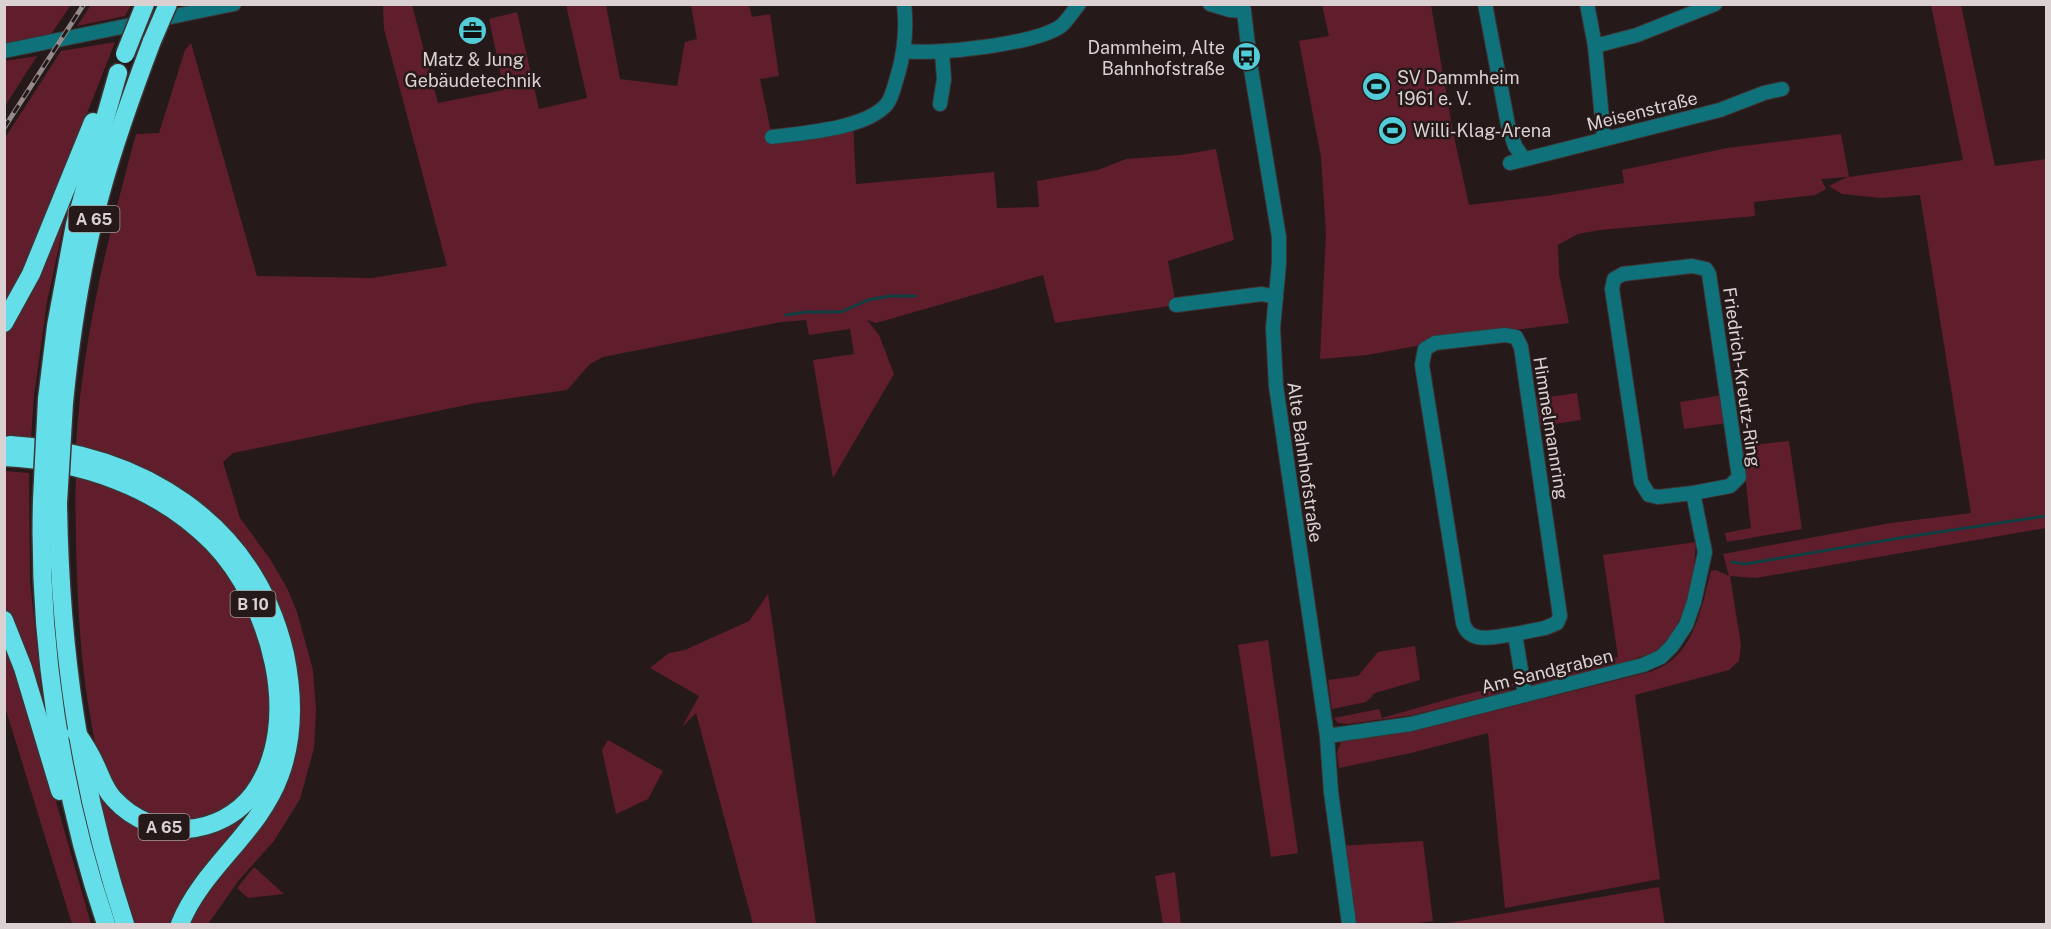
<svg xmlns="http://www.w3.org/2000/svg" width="2051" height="929" viewBox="0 0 2051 929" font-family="'Public Sans',sans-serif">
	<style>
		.green { fill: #601e2d }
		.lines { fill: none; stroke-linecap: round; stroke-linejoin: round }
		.stream { stroke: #103f42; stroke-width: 3 }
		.minor-casing { stroke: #3f3334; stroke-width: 16 }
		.highway-casing { stroke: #3f3334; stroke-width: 21 }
		.minor { stroke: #0f7179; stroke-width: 14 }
		.highway { stroke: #64dfe9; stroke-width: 18 }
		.rail-casing { stroke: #958a8b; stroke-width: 5 }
		.rail { stroke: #26191a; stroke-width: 3; stroke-dasharray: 9; stroke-linecap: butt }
		.highway-bridge-casing { stroke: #3f3334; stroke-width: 21; stroke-linecap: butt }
		.highway-bridge { stroke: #64dfe9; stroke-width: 18 }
		.labels { text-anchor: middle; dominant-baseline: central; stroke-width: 5; stroke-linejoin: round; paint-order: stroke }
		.shield { fill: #26191a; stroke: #a59a9b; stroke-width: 1.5 }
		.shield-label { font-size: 16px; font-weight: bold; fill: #dbd1d2 }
		.poi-label { font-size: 18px; fill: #dbd1d2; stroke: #26191a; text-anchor: start }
		.street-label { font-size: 18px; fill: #dbd1d2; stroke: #26191a }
	</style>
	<rect width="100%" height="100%" fill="#26191a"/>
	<g class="green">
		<path d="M4,5l1,-1 66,1 -20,29 -46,9z"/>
		<path d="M91,5v-1l40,1 -6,11 -48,10z"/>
		<path d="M383,5h29l26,98 66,-13 -15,-71 28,-7 22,97 48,-11 -21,-93h40l14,74 57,7 8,-44 12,-3 -6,-34h58l3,12 18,-3 9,62 -19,3 12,58 81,-14 3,61 138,-12 3,36 42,-1 -2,-26 61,-11 28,-11 55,-4 35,-6 18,91 -66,21 8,44 -121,18 -12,-48 -167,48 -9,-3 12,15 15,39 -61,104 -20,-118 41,-6 -4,-25 -41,6 -3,-15 -25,2 -178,35 -13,7 -23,26 -91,13 -243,50 -10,9 17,56 30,41 17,29 10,24 16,58 3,40 -2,38 -14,51 -26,42 -35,39 -31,44h-22l101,-146 -17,-179 -151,-137 -43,-16c6,-106 32,-209 60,-312l23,-1 26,-83 6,-7 66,233 115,2 75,-12 -63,-237z"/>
		<path d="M1322,5h109l22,127 16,73 77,-9 78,-13 -2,-13 105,-22 114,-14 8,43 114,-17 -32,-155h30l34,161 51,-7v369l-290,50 -26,-2 11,69 -2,16 -10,9 -94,25 25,184 -155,29 -17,-175 -77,20 -72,15 -2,-15 4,-11 73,-11 236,-59c7,-3 15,-6 21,-11 26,-21 32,-60 40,-90l5,-1 13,6 -6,-22 168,-31 80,-10 -51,-318 -39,3 -39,-4 -13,-8 18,-9 -26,2 5,10 -11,6 -61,7 1,14 -155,14 -22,4 -20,11 1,29 10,49 -93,12 -109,20 -47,4 6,-126 -5,-76 -22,-116 30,-5z"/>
		<path d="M115,42l-85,217 -25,47v-168l56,-87z"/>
		<path d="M37,56l-32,50v-45z"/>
		<path d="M63,211l3,2 -19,89 -13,94 -3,42 -26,-2 -1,-100 21,-34z"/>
		<path d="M1577,393l4,27 -41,6 -4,-27z"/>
		<path d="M1723,395l4,28 -43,6 -4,-27z"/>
		<path d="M1789,441l13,88 -75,13 -2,-9 26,-5c-4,-28 -5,-55 -9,-82z"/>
		<path d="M85,462c103,27 179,103 198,209 6,36 4,74 -10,108 -16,40 -50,67 -75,102 -10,13 -17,28 -24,43h-39l-22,-73 -15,-62h3c14,23 38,40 66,44 30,5 57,-3 79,-24 67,-68 32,-195 -23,-260 -37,-43 -85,-67 -139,-84z"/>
		<path d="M5,471l24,2 1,108 14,134 -26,-80 -13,-29z"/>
		<path d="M76,473c11,3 23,5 34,10 11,5 21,12 32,18 27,16 55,31 74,58 17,22 33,48 43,74 26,71 13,200 -89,186 -23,-3 -50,-22 -62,-42 -10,-16 -14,-38 -17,-56 -9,-48 -12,-96 -14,-144 -1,-35 -2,-70 -1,-104z"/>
		<path d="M1696,542c-2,37 -9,81 -38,107 -5,5 -15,7 -22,9 -33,12 -69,18 -103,27l-3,-9 88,-19 -15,-102z"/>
		<path d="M768,594l48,330h-63l-57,-211 -14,14 17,-31 -49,-28 19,-15 16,-3 64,-29z"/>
		<path d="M4,639l25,68 62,217h-19l-67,-217z"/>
		<path d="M1268,640l30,213 -27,4 -33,-212z"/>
		<path d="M1415,646l5,34 -45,13 -9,9 -34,7 -4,-29 30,-4 20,-24z"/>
		<path d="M1515,683l-6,8 -96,24 -65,9 -10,-1 -4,-5 45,-9 3,9 81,-23z"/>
		<path d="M608,740l55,31 -15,28 -32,15 -14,-64z"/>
		<path d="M1423,841l10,80 -21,3h-63l-11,-78z"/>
		<path d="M254,867l30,27 -36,4 -11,-10z"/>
		<path d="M1175,872l6,52h-18l-8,-48z"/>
		<path d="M1659,887l6,37h-223z"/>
	</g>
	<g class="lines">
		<g class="stream">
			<path d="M786,315l20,-3h35l27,-12 22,-4h25"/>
			<path d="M1732,562l13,2 161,-27 140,-21"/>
		</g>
		<defs>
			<g id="minor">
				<path d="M1210,4l20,6 14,1"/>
				<path d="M1243,4l8,65 28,168v26l-6,65 3,58 51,350 4,56 18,132"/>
				<path d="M1485,4l23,121 7,21 9,13"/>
				<path d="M1587,4l8,42 9,93"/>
				<path d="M1595,46l42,-11 78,-31"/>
				<path d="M4,51l230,-47"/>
				<path d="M905,51c32,4 131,-7 156,-25 7,-6 12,-15 18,-22"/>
				<path d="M940,104l4,-25 -2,-27"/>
				<path d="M772,137c30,-4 94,-8 115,-33 6,-8 8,-21 11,-30 7,-24 9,-45 6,-70"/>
				<path d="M1510,163l210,-53 44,-17 18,-4"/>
				<path d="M1176,305l86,-11 14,3"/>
				<path d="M1515,634l30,-6 12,-5 3,-7 -39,-269 -5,-10 -11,-2 -70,8 -10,6 -3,16 41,258c7,23 33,13 52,11l10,61"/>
				<path d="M1327,736l84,-12 232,-59 18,-8 11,-11 14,-21 8,-23 11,-50 -12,-59 -35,4 -9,-2 -8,-13 -29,-193 2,-10 9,-5 69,-8 14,3 3,5 30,203 -9,9 -37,7"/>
			</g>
			<g id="highway">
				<path d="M4,323l27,-49 62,-152"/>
				<path d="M47,399l9,-73 19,-102 43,-151"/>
				<path d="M64,403c7,-71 18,-143 37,-211 14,-51 32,-101 51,-151"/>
				<path d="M10,445c130,8 244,76 275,209 8,39 9,83 -5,121 -21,58 -77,92 -100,149"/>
				<path d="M4,457c78,4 154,30 209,86 57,59 92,180 40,251 -16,21 -40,33 -66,35 -27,2 -55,-10 -73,-30 -10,-10 -13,-23 -19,-35 -5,-11 -12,-22 -19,-32"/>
				<path d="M42,500c-4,141 19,292 64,424"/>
				<path d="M58,503c2,146 21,282 67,421"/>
				<path d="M4,620l19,48 37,123"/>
			</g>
		</defs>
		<use href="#minor" class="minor-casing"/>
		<use href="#highway" class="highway-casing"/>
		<use href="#minor" class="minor"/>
		<use href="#highway" class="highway"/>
		<defs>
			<path id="rail" d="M4,128l80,-124"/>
		</defs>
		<use href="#rail" class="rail-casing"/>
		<use href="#rail" class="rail"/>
		<defs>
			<g id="highway-bridge">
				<path d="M152,41l16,-37"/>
				<path d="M125,54l20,-50"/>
				<path d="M42,500l5,-101"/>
				<path d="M58,503l6,-100"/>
			</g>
		</defs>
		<use href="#highway-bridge" class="highway-bridge-casing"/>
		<use href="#highway-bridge" class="highway-bridge"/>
	</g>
	<defs>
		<symbol id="office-disc" viewBox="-11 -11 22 22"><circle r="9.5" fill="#52ccd6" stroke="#26191a"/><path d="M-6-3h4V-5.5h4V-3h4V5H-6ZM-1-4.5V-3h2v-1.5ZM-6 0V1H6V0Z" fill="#111"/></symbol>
		<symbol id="bus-disc" viewBox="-11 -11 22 22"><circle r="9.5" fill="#52ccd6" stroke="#26191a"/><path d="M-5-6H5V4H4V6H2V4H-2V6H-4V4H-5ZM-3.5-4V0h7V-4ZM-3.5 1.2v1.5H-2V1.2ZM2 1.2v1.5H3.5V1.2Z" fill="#111"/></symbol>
		<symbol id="stadium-disc" viewBox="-11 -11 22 22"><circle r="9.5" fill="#52ccd6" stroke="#26191a"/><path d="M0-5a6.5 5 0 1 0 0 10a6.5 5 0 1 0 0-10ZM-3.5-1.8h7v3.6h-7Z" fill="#111"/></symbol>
	</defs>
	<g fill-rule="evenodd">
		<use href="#office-disc" x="456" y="14" width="33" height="33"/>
		<use href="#bus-disc" x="1230" y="40" width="33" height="33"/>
		<use href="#stadium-disc" x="1360" y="70" width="33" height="33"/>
		<use href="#stadium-disc" x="1376" y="114" width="33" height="33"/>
	</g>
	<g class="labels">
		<g class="shield">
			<rect x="68.5" y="206" width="51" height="26" rx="4.5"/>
			<rect x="230.5" y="591" width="45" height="26" rx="4.5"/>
			<rect x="138.5" y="814" width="51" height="26" rx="4.5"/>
		</g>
		<g class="shield-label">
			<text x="94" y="219">A 65</text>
			<text x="253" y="604">B 10</text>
			<text x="164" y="827">A 65</text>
		</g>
		<g class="poi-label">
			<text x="1225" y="47" text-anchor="end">Dammheim, Alte<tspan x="1225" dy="21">Bahnhofstraße</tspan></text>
			<text x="473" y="59" text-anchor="middle">Matz &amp; Jung<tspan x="473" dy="21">Gebäudetechnik</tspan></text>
			<text x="1397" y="77">SV Dammheim<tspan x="1397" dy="21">1961 e. V.</tspan></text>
			<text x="1413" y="130">Willi-Klag-Arena</text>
		</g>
		<g class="street-label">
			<text transform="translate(1642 111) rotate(-14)">Meisenstraße</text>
			<text transform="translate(1742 377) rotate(82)">Friedrich-Kreutz-Ring</text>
			<text transform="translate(1551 428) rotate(81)">Himmelmannring</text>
			<text transform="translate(1305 462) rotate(82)">Alte Bahnhofstraße</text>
			<text transform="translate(1547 671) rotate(-14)">Am Sandgraben</text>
		</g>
	</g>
	<rect width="2051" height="929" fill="none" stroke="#dbd1d2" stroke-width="12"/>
</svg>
